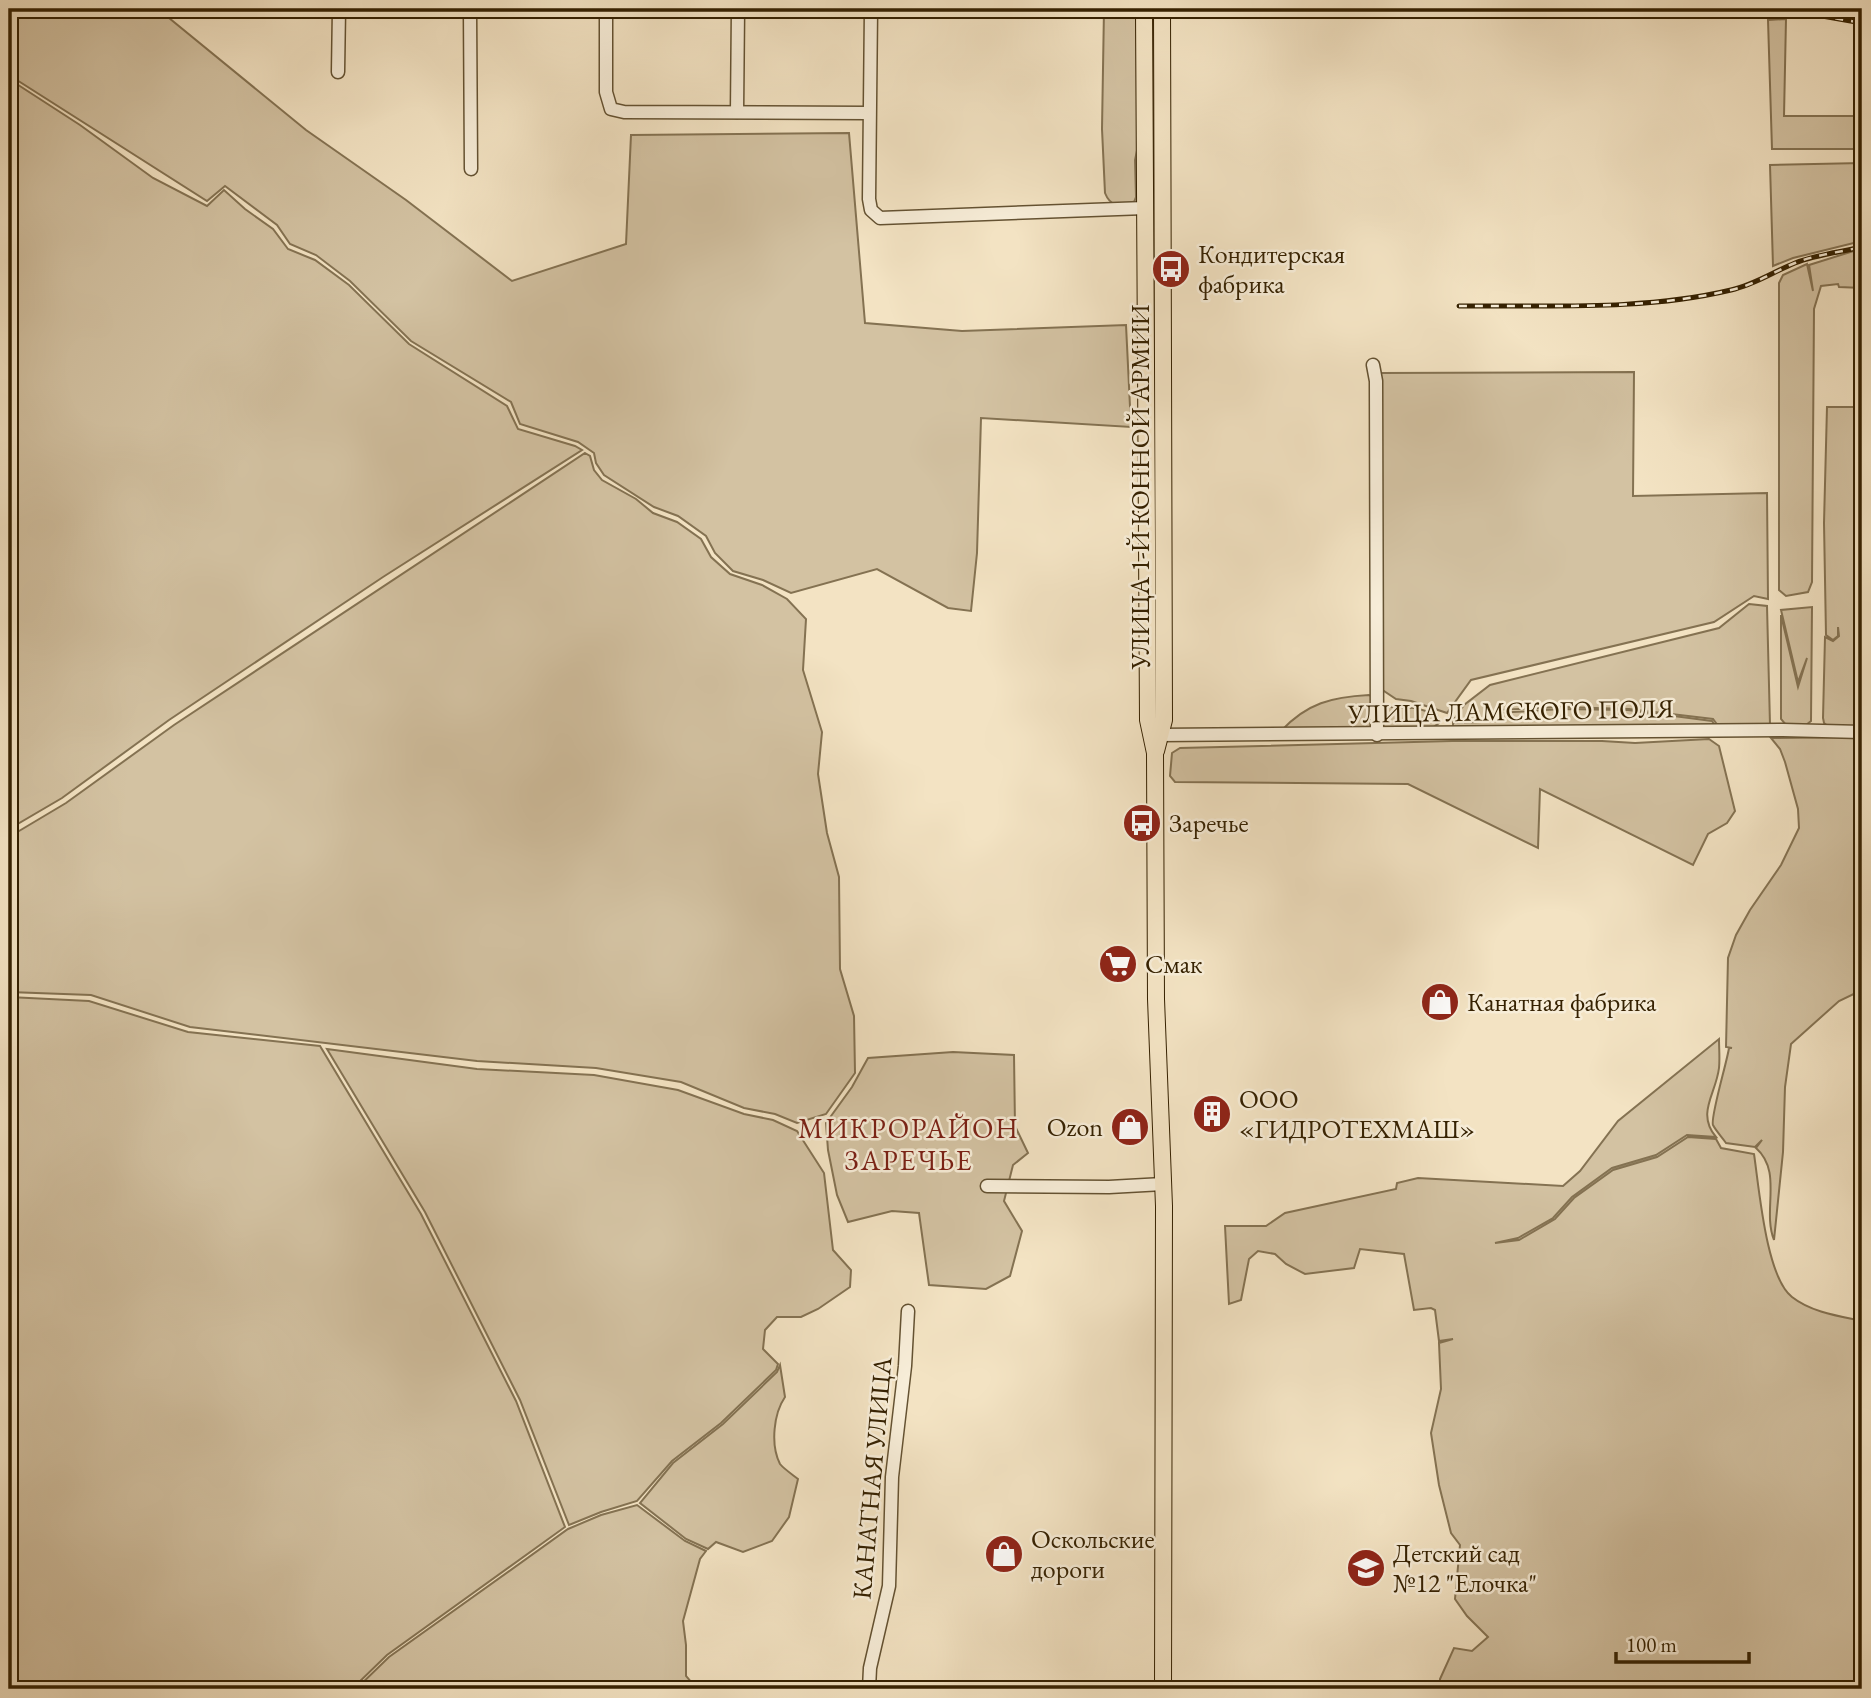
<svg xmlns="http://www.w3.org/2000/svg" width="1871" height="1698" viewBox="0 0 1871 1698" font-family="'EB Garamond',serif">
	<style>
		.green { fill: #d3c2a2; stroke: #847252; stroke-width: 2 }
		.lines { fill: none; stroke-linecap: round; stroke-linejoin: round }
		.minor-casing { stroke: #645232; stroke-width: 15 }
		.major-casing { stroke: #352101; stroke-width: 18 }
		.minor { stroke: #f7edd8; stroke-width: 12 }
		.major { stroke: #f3e3c3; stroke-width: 16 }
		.rail-casing { stroke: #352101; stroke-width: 5 }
		.rail { stroke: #f7edd8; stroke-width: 2.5; stroke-dasharray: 8; stroke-linecap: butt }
		.labels { text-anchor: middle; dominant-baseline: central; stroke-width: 5; stroke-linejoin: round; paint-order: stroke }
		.poi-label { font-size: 26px; fill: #352101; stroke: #f7edd8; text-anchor: start }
		.street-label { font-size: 26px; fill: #352101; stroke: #f7edd8 }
		.neighbourhood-label { font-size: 28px; letter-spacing: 2px; fill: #7a1f14; stroke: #f7edd8 }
	</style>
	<rect width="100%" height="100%" fill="#f3e3c3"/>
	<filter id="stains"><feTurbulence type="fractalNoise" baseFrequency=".00286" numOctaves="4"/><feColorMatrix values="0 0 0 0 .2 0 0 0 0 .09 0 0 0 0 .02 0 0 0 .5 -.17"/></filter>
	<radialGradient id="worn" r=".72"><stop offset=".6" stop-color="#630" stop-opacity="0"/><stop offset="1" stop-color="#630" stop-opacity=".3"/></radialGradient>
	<g class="green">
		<path d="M9,9h149l148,121 100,70 106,81 114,-37 5,-109 218,-2 16,190 97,8 164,-6 5,102 -150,-9 -4,135 -6,58 -23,-3 -71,-39 -86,24 -28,-13 -30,-9 -18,-18 -9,-17 -28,-20 -24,-9 -50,-32 -8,-12 -2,-10 -16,-11 -58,-18 -9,-22 -100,-61 -61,-60 -34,-26 -26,-11 -13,-19 -52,-39 -18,15 -198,-126z"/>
		<path d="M1104,9h35v132l-4,19 1,37 -2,5c-13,7 -24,4 -29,-9l-3,-64z"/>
		<path d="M1151,9h5l1,188 -3,1z"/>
		<path d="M1786,19l-2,97h78v33h-90l-4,-129z"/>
		<path d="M9,79l71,46 73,53 54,28 17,-16 21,19 28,20 15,20 27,11 34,25 60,59 98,62 11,23 57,17 7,4 -199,127 -214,143 -107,78 -53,31z"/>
		<path d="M1862,163v78l-69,17 -20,8 -3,-101z"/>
		<path d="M1860,249l2,4v35l-23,-1 -1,-3 -17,2 -7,23 -2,273 -4,10 -22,4 -7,-6v-307l4,-8 24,-11 6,27 -4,-26z"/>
		<path d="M1634,372l-1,124 134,-3 1,106 -14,-3 -40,26 -243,58 -24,33 -36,-12 -15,-2 -15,-10v-316z"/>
		<path d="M1827,407h35v320h-33l-5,-4 -1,-5 2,-81 8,4 6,-5 -1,-9v9l-5,4 -7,-5 -2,-112z"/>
		<path d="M585,453l5,3 4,14 8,10 34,19 17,14 24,9 24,17 10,18 19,17 32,11 25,14 19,20 -3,51 19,62 -4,42 9,59 12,44 1,92 14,47 1,57 -29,41 -29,9 -22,-9 -31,-6 -63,-26 -85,-14 -119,-7 -287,-34 -99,-32 -82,-3v-155l57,-34 108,-78z"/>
		<path d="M1749,604l18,2 3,119 -51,2 -6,-8 -84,-10 -67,-2 -66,3 -14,10 -29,1 11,-16 26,-20 229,-57z"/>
		<path d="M1812,607l-1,114 -5,4h-20l-5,-6v-104l17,72 9,-29 -9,24 -17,-72z"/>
		<path d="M1369,695l21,12 25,1 22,6 2,9 -8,6 -150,2c26,-28 51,-34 88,-36z"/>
		<path d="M1562,709l66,1 84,11 5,7 -264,-1v-4l29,-1 15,-9z"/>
		<path d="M1862,737v253l-23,11 -48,43 -6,43 -2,65 -9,88c-12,-30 9,-68 -18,-92l6,-8 -7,7 -29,-4c-4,-6 -10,-12 -13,-18 -3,-7 14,-63 16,-77h3l-6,-1 2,-89 8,-23 14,-25 31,-45 18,-37 -1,-19 -13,-47 -5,-13 -9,-11z"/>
		<path d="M1709,739l10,7 16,65 -8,12 -19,11 -15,31 -153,-76 -2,59 -130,-64 -233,-2 -5,-6 2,-23 8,-5 272,-7h150l33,2z"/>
		<path d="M9,997l80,4 99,31 132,14 101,168 95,187 49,126 -178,128 -35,34h-343z"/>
		<path d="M1719,1039c0,10 1,20 0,29 -3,26 -23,45 -3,69l-29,-2 -31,20 -44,13 -40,29 -19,21 -35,20 -23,5 24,-3 36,-21 19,-21 39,-28 44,-13 31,-20 28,2 5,9 33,6c5,33 12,123 38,143 19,15 46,19 70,24v368h-422v-10l14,-31 18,3 16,-14 -21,-21 -12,-17 5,-54 -9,-12 -12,-48 -8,-52 10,-44 -2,-46 14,-4 -14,2 -4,-31 -4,-2 -17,2 -10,-56 -44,-5 -6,19 -49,6 -19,-10 -11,-10 -17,-3 -9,8 -8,41 -12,4 -4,-78h41l19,-13 111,-24 1,-6 21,-5 145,8 17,-15 38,-50z"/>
		<path d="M327,1049l150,20 117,6 84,15 66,24 29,6 24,11 27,42 9,77 18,20 -1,17 -32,22 -17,8h-24l-12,13 -2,19 15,15 -2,6 -55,53 -49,38 -35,40 -36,11 -32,13 -49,-125 -95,-188z"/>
		<path d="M953,1052l61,3 1,71 13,27 -15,12 -9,36 18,30 -12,45 -24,13 -57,-4 -10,-72 -27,-2 -44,11 -11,-27 -9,-45 -2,-27 26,-36 16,-29z"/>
		<path d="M780,1365l5,32c-11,16 -15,47 -5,67 4,5 13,11 18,15l-9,38 -17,24 -29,11 -27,-10 -8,7 -22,-10 -46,-36 33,-40 50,-39 54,-52z"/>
		<path d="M637,1505l48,36 21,10 -6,8 -17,62 3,24v31l11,13h-341l33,-32 179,-128 33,-14z"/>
	</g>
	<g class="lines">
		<defs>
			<g id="minor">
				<path d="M470,9l1,160"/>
				<path d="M606,9v83l5,17 13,3 245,1"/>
				<path d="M871,9l-2,190 2,11 9,8 265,-10"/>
				<path d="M338,72l1,-63"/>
				<path d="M737,112l1,-103"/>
				<path d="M1373,365l3,16 1,354"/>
				<path d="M1160,735l623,-5 79,2"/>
				<path d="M987,1186l122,1 54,-3"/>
				<path d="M869,1689l1,-21 19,-82 3,-109 13,-111 3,-55"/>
			</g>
			<g id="major">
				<path d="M1144,9l4,711 7,33 1,246 8,207 -1,483"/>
				<path d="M1156,751l8,-31 -2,-711"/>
			</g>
		</defs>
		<use href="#minor" class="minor-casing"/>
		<use href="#major" class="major-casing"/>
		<use href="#minor" class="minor"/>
		<use href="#major" class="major"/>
		<defs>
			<g id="rail">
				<path d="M1212,11l576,-1 74,13"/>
				<path d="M1459,306c90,-1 184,5 272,-16 23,-5 42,-18 64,-27 20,-8 45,-11 67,-16"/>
			</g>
		</defs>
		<use href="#rail" class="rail-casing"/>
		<use href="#rail" class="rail"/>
	</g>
	<defs>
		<symbol id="bus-disc" viewBox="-11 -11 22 22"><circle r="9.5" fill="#8f2418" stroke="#f7edd8"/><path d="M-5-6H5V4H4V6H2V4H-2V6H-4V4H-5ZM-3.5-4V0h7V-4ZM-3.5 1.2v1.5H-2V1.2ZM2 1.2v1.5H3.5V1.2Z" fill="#fff"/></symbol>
		<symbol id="supermarket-disc" viewBox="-11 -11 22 22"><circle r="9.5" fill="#8f2418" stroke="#f7edd8"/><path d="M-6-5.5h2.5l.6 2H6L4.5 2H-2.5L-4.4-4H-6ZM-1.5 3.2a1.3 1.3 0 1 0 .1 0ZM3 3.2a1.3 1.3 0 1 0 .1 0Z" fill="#fff"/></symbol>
		<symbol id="shop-disc" viewBox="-11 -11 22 22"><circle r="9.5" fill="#8f2418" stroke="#f7edd8"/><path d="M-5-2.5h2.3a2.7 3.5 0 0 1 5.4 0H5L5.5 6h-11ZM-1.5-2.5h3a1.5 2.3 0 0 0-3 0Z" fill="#fff"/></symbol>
		<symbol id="building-disc" viewBox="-11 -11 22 22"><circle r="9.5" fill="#8f2418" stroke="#f7edd8"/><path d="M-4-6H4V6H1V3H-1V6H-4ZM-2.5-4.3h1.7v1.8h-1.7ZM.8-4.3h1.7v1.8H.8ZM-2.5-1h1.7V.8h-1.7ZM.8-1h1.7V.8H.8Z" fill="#fff"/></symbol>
		<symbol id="school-disc" viewBox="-11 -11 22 22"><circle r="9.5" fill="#8f2418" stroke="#f7edd8"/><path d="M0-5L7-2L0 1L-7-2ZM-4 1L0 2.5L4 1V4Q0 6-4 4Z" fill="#fff"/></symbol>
	</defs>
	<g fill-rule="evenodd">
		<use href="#bus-disc" x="1149" y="247" width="44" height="44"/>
		<use href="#bus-disc" x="1120" y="801" width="44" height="44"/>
		<use href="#supermarket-disc" x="1096" y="942" width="44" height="44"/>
		<use href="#shop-disc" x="1418" y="980" width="44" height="44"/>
		<use href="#building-disc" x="1190" y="1092" width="44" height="44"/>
		<use href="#shop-disc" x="1108" y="1105" width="44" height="44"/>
		<use href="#shop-disc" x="982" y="1532" width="44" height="44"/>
		<use href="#school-disc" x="1344" y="1546" width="44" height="44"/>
	</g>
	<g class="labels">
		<g class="poi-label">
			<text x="1198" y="254">Кондитерская<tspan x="1198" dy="30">фабрика</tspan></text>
			<text x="1169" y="823">Заречье</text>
			<text x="1145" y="964">Смак</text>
			<text x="1467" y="1002">Канатная фабрика</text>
			<text x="1239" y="1099">ООО<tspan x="1239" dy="30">«ГИДРОТЕХМАШ»</tspan></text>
			<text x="1103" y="1127" text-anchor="end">Ozon</text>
			<text x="1031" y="1539">Оскольские<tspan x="1031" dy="30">дороги</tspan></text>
			<text x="1393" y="1553">Детский сад<tspan x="1393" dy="30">№12 "Елочка"</tspan></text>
		</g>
		<g class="street-label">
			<text transform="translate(1140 487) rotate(-90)">УЛИЦА 1-Й КОННОЙ АРМИИ</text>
			<text transform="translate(1511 711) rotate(-1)">УЛИЦА ЛАМСКОГО ПОЛЯ</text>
			<text transform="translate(872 1478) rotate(-85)">КАНАТНАЯ УЛИЦА</text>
		</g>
		<g class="neighbourhood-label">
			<text x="909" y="1128">МИКРОРАЙОН<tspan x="909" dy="32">ЗАРЕЧЬЕ</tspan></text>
		</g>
	</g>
	<rect width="1871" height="1698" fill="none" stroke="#f3e3c3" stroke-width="35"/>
	<rect x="10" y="10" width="1850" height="1677" fill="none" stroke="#352101" stroke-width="3.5"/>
	<rect x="18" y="18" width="1836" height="1663" fill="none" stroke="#352101" stroke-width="2"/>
	<path d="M1616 1652v10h133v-10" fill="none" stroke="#352101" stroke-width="3.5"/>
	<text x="1626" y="1652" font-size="21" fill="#352101" stroke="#f7edd8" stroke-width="5" paint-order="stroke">100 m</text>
	<rect width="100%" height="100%" filter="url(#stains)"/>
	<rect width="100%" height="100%" fill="url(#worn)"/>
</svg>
